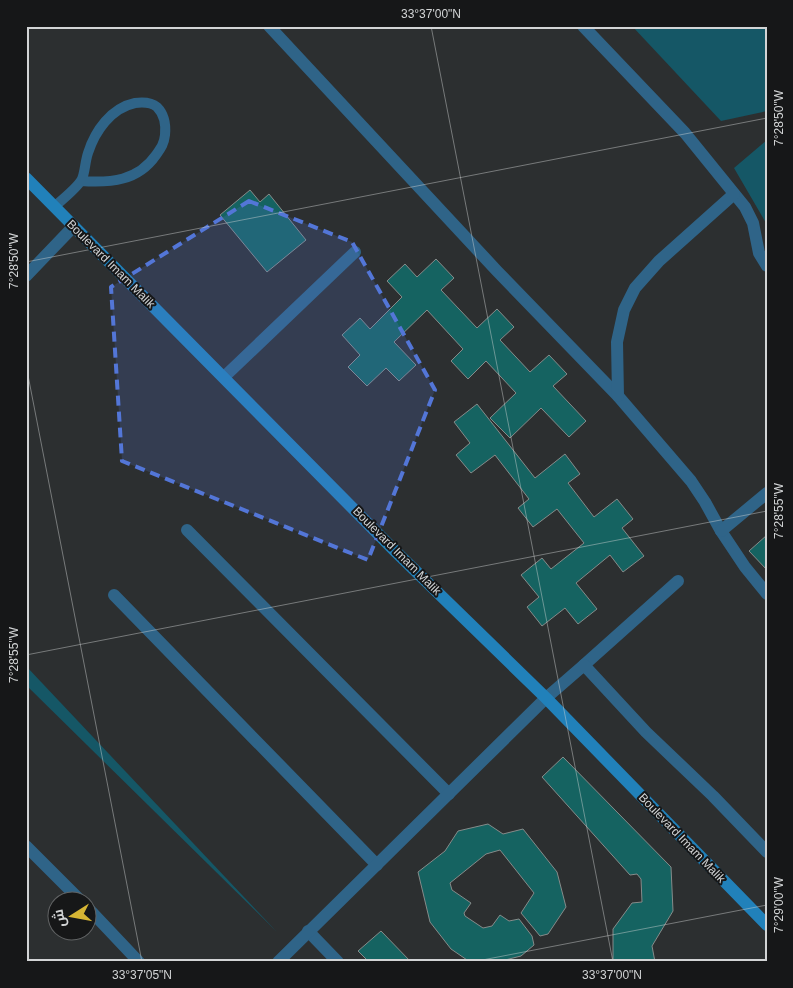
<svg xmlns="http://www.w3.org/2000/svg" width="793" height="988" viewBox="0 0 793 988" font-family="Helvetica,Cairo,sans-serif">
	<style>
		.green { fill: #155766 }
		.building { fill: #156361; stroke: #868b8a }
		.lines { fill: none; stroke-linecap: round; stroke-linejoin: round }
		.lane { stroke: #2f6488; stroke-width: 10 }
		.street { stroke: #2f6488; stroke-width: 12 }
		.secondary { stroke: #2181ba; stroke-width: 12 }
		.marked { fill: #5376d7; fill-opacity: 0.2; stroke: #5376d7; stroke-width: 4; stroke-dasharray: 10 6; stroke-linejoin: round }
		.ticks { fill: none; stroke: #d2d4d5; stroke-width: 1; stroke-opacity: 0.45 }
		.labels { text-anchor: middle; dominant-baseline: central; stroke-width: 4; stroke-linejoin: round; paint-order: stroke }
		.street-label { font-size: 12px; fill: #d2d4d5; stroke: #161718 }
		.neatline { fill: none; stroke: #d2d4d5; stroke-width: 2 }
		.ticks-label { font-size: 12px; text-anchor: middle; fill: #d2d4d5 }
	</style>
	<rect width="100%" height="100%" fill="#2c2f30"/>
	<g class="green">
		<path d="M632,26h135v85l-46,10z"/>
		<path d="M767,140v93l-1,-10 -32,-55z"/>
		<path d="M26,666l251,266 -251,-247z"/>
	</g>
	<g class="building">
		<path d="M250,190l10,12 9,-8 37,46 -39,32 -47,-57z"/>
		<path d="M436,259l18,19 -13,12 36,38 20,-19 17,18 -14,13 30,32 19,-17 18,19 -14,12 33,35 -17,16 -28,-29 -31,30 -20,-20 26,-25 -30,-32 -18,18 -17,-18 12,-12 -36,-39 -33,32 22,23 -17,16 -13,-13 -19,18 -19,-19 12,-12 -18,-20 18,-17 10,11 32,-32 -15,-16 18,-17 12,13z"/>
		<path d="M477,404l58,74 30,-24 15,20 -12,9 26,34 23,-18 16,20 -11,9 22,28 -21,16 -13,-17 -34,28 21,26 -19,15 -13,-16 -23,18 -15,-19 12,-10 -18,-22 21,-17 9,11 33,-26 -27,-34 -24,18 -15,-19 11,-9 -34,-44 -24,18 -15,-18 14,-12 -16,-21z"/>
		<path d="M767,535v35l-18,-19z"/>
		<path d="M563,757l108,110 2,44 -21,35 3,16h-42v-33l19,-26 10,-1 -1,-23 -4,-5 -7,1 -88,-98z"/>
		<path d="M488,824l15,10 20,-5 34,43 9,35 -18,27 -8,2 -19,-23 13,-20 -34,-43 -14,4 -36,29 2,7 19,13 -7,10 1,3 18,12 9,-2 8,-11 9,6 10,-2 13,17 2,9 -13,11 -24,6h-27l-19,-13 -21,-27 -12,-50 27,-21 13,-20z"/>
		<path d="M381,931l30,31h-42l-11,-11z"/>
	</g>
	<g class="lines">
		<path class="lane" d="M55,206c7,-6 23,-19 27,-27 3,-7 3,-17 6,-26 7,-22 23,-45 47,-50 8,-1 16,-1 22,4 7,7 9,18 8,28 -1,9 -4,13 -9,20 -18,26 -45,28 -75,26"/>
		<g class="street">
			<path d="M269,26l228,245 121,125 73,85 14,21 16,29 24,36 22,27"/>
			<path d="M583,26l102,107 60,74 8,16 6,30 8,13"/>
			<path d="M26,276l48,-50"/>
			<path d="M224,377l131,-125"/>
			<path d="M618,396l-1,-54 7,-32 11,-22 24,-27 75,-67"/>
			<path d="M187,530l262,264"/>
			<path d="M721,531l46,-38"/>
			<path d="M114,595l263,270"/>
			<path d="M584,665l94,-84"/>
			<path d="M26,846l54,54"/>
			<path d="M88,908l51,54"/>
			<path d="M308,931l30,31"/>
			<path d="M278,962l268,-264 38,-33 62,67 67,64 54,56"/>
		</g>
		<path class="secondary" d="M26,178l369,373 151,147 221,227"/>
	</g>
	<path class="marked" d="M249,201l103,41 83,148 -67,170 -246,-99 -11,-174z"/>
	<path class="ticks" d="M431,26l182,936M26,262l741,-144M26,365l116,597M26,655l741,-144M472,962l295,-57"/>
	<g class="labels">
		<g class="street-label">
			<text transform="translate(111 264) rotate(45)">Boulevard Imam Malik</text>
			<text transform="translate(397 551) rotate(45)">Boulevard Imam Malik</text>
			<text transform="translate(682 838) rotate(46)">Boulevard Imam Malik</text>
		</g>
	</g>
	<rect width="793" height="988" fill="none" stroke="#161718" stroke-width="55"/>
	<g transform="translate(72 916) rotate(259)"><circle r="24" fill="#161718" stroke="#616364"/>
	<path d="M0-4L9 19L0 12L-9 19Z" fill="#d6b534"/>
	<text y="-8" font-size="14" font-weight="bold" text-anchor="middle" fill="#d2d4d5">ش</text>
	</g>
	<rect x="28" y="28" width="738" height="932" class="neatline"/>
	<g class="ticks-label">
		<text x="431" y="18">33°37'00"N</text>
		<text transform="translate(779 118) rotate(-90)" y="4">7°28'50"W</text>
		<text transform="translate(14 261) rotate(-90)" y="4">7°28'50"W</text>
		<text transform="translate(779 511) rotate(-90)" y="4">7°28'55"W</text>
		<text transform="translate(14 655) rotate(-90)" y="4">7°28'55"W</text>
		<text transform="translate(779 905) rotate(-90)" y="4">7°29'00"W</text>
		<text x="142" y="979">33°37'05"N</text>
		<text x="612" y="979">33°37'00"N</text>
	</g>
</svg>
